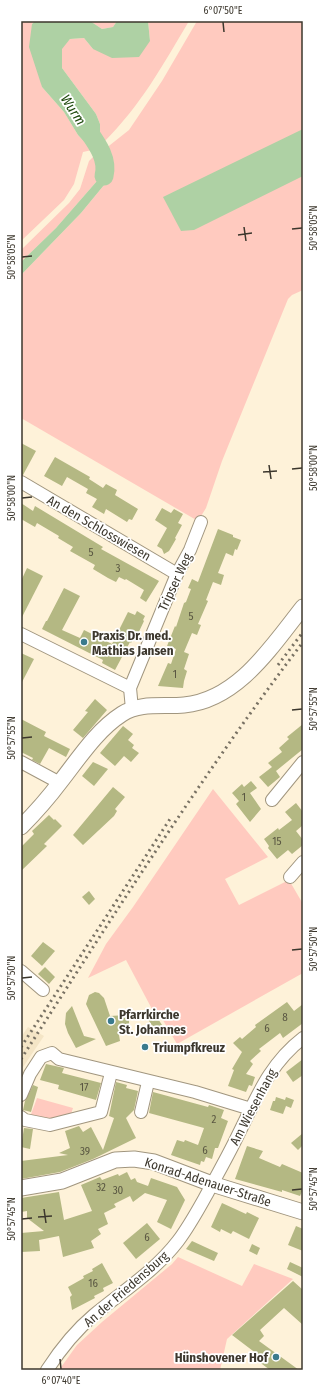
<svg xmlns="http://www.w3.org/2000/svg" width="324" height="1391" viewBox="0 0 324 1391" font-family="'Fira Sans Condensed',sans-serif">
	<style>
		.built { fill: #f4e5c6 }
		.green { fill: #ffcabf }
		.water { fill: #aed1a4 }
		.lines { fill: none; stroke-linecap: round; stroke-linejoin: round }
		.river { stroke: #aed1a4; stroke-width: 19 }
		.building { fill: #b4b883 }
		.minor-casing { stroke: #a1967f; stroke-width: 14 }
		.major-casing { stroke: #a1967f; stroke-width: 17 }
		.minor { stroke: #fff; stroke-width: 12 }
		.major { stroke: #fff; stroke-width: 15 }
		.rail { stroke: #787163; stroke-width: 3; stroke-dasharray: 2 4; stroke-linecap: butt }
		.ticks { fill: none; stroke: #3c372d; stroke-width: 1.5 }
		.poi-dot { fill: #3a7a8d; stroke: #fff; stroke-width: 1.5 }
		.labels { text-anchor: middle; dominant-baseline: central; stroke-width: 3.5; stroke-linejoin: round; paint-order: stroke }
		.number-label { font-size: 11px; fill: #5a5742 }
		.street-label { font-size: 13px; fill: #3c372d; stroke: #fff }
		.poi-label { font-size: 13px; font-weight: bold; fill: #3c372d; stroke: #fff; text-anchor: start }
		.water-label { font-size: 14px; font-style: italic; fill: #1d490c; stroke: #fff }
		.neatline { fill: none; stroke: #3c372d; stroke-width: 1.5 }
		.ticks-label { font-size: 10px; text-anchor: middle; fill: #3c372d }
	</style>
	<rect width="100%" height="100%" fill="#fef2d9"/>
	<path class="built" d="M28,1027l16,9 -23,34v-33z"/>
	<g class="green">
		<path d="M21,21h14l-3,3 10,63 22,25 14,23 14,15 -9,2 -9,32 -10,16 -43,41z"/>
		<path d="M90,21h27l-4,6 -11,2z"/>
		<path d="M148,21h41c-26,44 -48,84 -85,121l-5,-6 1,-12 -4,-10 -34,-46v-20l8,-9 14,-1 9,11 57,-8z"/>
		<path d="M197,21h106v269l-11,5 -4,4 -66,162 -16,47 -8,13 -177,-103v-143l60,-62 28,-34 1,-13 -5,-17 24,-19 33,-49z"/>
		<path d="M95,155c5,10 6,15 2,26l-41,47 -35,34v-12l48,-47 11,-14 9,-28z"/>
		<path d="M213,789l55,68 -43,22 14,26 50,-25 14,24v69l-126,71 -20,-34 -4,1 -27,-51 -38,18 18,-34 27,-37z"/>
		<path d="M37,1098l36,10 -3,9 -19,5 -21,-5z"/>
		<path d="M178,1257l64,29 12,-22 39,15 -66,60 -7,31h-161l18,-25 25,-23 70,-58z"/>
	</g>
	<g class="water">
		<path d="M35,21h55l12,8 11,-2 4,-6h31l2,20 -11,16 -27,1 -19,-9 -9,-11 -14,1 -8,10v19l34,46 4,10v12l4,6 -12,8 -14,-15 -14,-23 -22,-25 -13,-40 3,-23z"/>
		<path d="M303,129v47l-109,54 -13,1 -18,-34z"/>
		<path d="M105,149l5,17 -1,13 -28,34 -60,62v-13l35,-34 41,-47c4,-10 3,-16 -2,-26z"/>
	</g>
	<g class="lines">
		<path class="river" d="M84,125c10,15 25,32 20,51"/>
	</g>
	<g class="building">
		<path d="M21,443l15,8 -13,24h-2z"/>
		<path d="M55,457l35,20 -1,2 14,9 3,-4 11,6 -2,5 23,14 -6,11 -3,-1 -2,3 -21,-13 -2,5 -12,-7 5,-8 -11,-6 2,-4 -21,-12 -5,9 -18,-10z"/>
		<path d="M21,503l12,8 2,-5 68,41 -2,2 58,32 -13,21 -6,-4 4,-8 -18,-11 -1,1 -6,-3 -3,5 -8,-4 -15,-9 2,-4 -25,-14 3,-4 -15,-9 1,-2 -22,-13 -2,4 -14,-8z"/>
		<path d="M162,508l9,5 3,-4 9,5 -5,9 4,2 -7,13 1,1 -7,12 -5,3 -2,-5 -5,-3 10,-18 -12,-8z"/>
		<path d="M218,529l15,6v2l8,3 -4,10 -2,-1 -2,7 -7,-3 -8,20 6,2 -3,10 -8,-3 -7,18 2,1 -10,23 3,1 -4,10 -5,-2 -8,19 5,2 -5,15 3,2 -3,10 -1,7 -25,-2 10,-23 3,1 5,-15 -9,-3 8,-20 1,1 8,-24 2,-1 5,-13 -3,-1 4,-9 6,3z"/>
		<path d="M27,568l16,8 -22,43v-38z"/>
		<path d="M64,588l16,8 -18,34 18,8 4,-8 28,14 16,-32 7,3 2,-4 8,5 -2,4 1,1 -9,19 -2,-1 -2,4 -1,-1 -15,28 -13,-7 1,-3 -61,-31 4,-8h1z"/>
		<path d="M21,653l13,6 -13,25z"/>
		<path d="M95,699l12,11 -24,28 -10,-8 15,-18 -3,-1z"/>
		<path d="M21,719l25,13 -2,4 26,13 -4,8 -17,-9 -9,16 -8,-4 1,-2 -12,-6z"/>
		<path d="M303,724v25l-27,22 4,6 -12,10 -9,-10 13,-10 -4,-4 14,-11 -3,-4 10,-9 -2,-2z"/>
		<path d="M123,726l10,8 -5,6 6,5 -2,3 7,5 -8,9 -7,-6 -9,10 -15,-13z"/>
		<path d="M93,762l15,7 -14,17 -12,-10z"/>
		<path d="M251,781l6,7 -7,5 11,16 -11,13 -14,-18 3,-3 -7,-8 10,-9 2,3z"/>
		<path d="M113,787l12,10 -10,12 2,2 -3,5 -31,29 -10,-10z"/>
		<path d="M296,803l7,9v13l-7,6 7,9v5l-11,9 -4,-4 -11,9 -9,-11 1,-2 -5,-7 14,-11 1,2 13,-10 -7,-8z"/>
		<path d="M49,815l5,5 1,-1 7,7 -18,18 3,2 -26,25v-24l13,-13 -2,-3z"/>
		<path d="M89,891l6,8 -6,6 -7,-8z"/>
		<path d="M43,942l12,9 -13,15 -11,-10z"/>
		<path d="M45,967l10,10 -6,7 -11,-10z"/>
		<path d="M95,992l4,1 5,5 6,18 16,-1 3,5v5l-10,10 1,6 -14,5 -20,-42 3,-9z"/>
		<path d="M287,1002l7,9 9,-7v19l-20,15 -3,-5 -21,16 2,2 -11,10 3,3 -7,10 9,3 -3,9 -3,-1 -3,7 -18,-6 6,-16 -2,-1 10,-17 -9,-9 7,-6 2,2 14,-12 -1,-2z"/>
		<path d="M72,1006l12,30 12,3 -20,9 -8,-15 -3,-9 1,-11z"/>
		<path d="M153,1011l9,14 -8,4 -8,-13z"/>
		<path d="M303,1059v16l-10,7 -7,-10z"/>
		<path d="M46,1064l18,4 -2,5 39,10 -5,17 -38,-11 1,-4 -19,-5z"/>
		<path d="M116,1082l11,3 -1,3 12,3 -4,19 -8,8 10,20 -43,21 -33,13 -39,7v-18l47,-6 -9,-2 11,-5 -5,-17 14,-5 4,6 8,-5 12,23 11,-32 -5,-2z"/>
		<path d="M33,1085l5,2 -7,25 -8,-2 2,-9z"/>
		<path d="M153,1092l55,15 1,-2 15,5 -3,8 7,3 -10,27h-3l-3,11 -6,-2 -2,5 -3,-1 -1,4 -29,-10 6,-15 7,2 1,-2 13,5 6,-17 -55,-15z"/>
		<path d="M276,1097l9,3 1,-3 8,3 -3,8 -5,-2 -3,8 -13,-4 3,-9h2z"/>
		<path d="M24,1128l9,1 -3,20 -9,-2z"/>
		<path d="M303,1133v12l-5,5 -7,-7z"/>
		<path d="M247,1146l16,5 -4,7 21,9 2,-3 21,9v16l-3,7 -18,-6v2l-47,-13z"/>
		<path d="M127,1172l4,8 4,-2 2,4 11,4 3,-8 26,9 8,13 -14,29 -14,-7 10,-22 -22,-7 -12,9 -3,-6 -16,8 2,3 -12,6 4,11 -10,5 3,5 -10,7 3,7 -31,9 -4,-21 -20,4 1,11 -19,1v-19l23,-2 -17,-13v-7l-6,1v-14l38,-6 5,28 28,-9 -11,-26 19,-8 2,3 16,-6 1,2z"/>
		<path d="M222,1203l24,11 1,-2 12,6 -10,21 -16,-8 -2,3 -10,-5 -1,3 -9,-5z"/>
		<path d="M147,1223l13,16 -24,20 -13,-16z"/>
		<path d="M296,1226l7,3v22l-15,-6z"/>
		<path d="M192,1241l26,12 -4,8 -28,-12z"/>
		<path d="M252,1244l8,4 -3,7 -8,-4z"/>
		<path d="M290,1262l13,6v9l-16,-8z"/>
		<path d="M102,1263l11,20 -10,5 1,3 -10,5 1,2 -23,12 -2,-13 2,-2 -4,-8 16,-9 -1,-2 10,-5 -1,-2z"/>
		<path d="M293,1281l10,9v35l-19,-17 -24,22 4,6 -5,5 40,29h-29l-12,-9 3,-4 -29,-22z"/>
	</g>
	<g class="lines">
		<defs>
			<g id="minor">
				<path d="M21,482l156,92"/>
				<path d="M21,634l109,54"/>
				<path d="M132,709l-2,-21 47,-114 13,-24 11,-28"/>
				<path d="M21,762l39,21"/>
				<path d="M272,800l31,-38"/>
				<path d="M290,877l13,-15"/>
				<path d="M21,971l22,19"/>
				<path d="M21,1095l9,-21 11,-17 11,-4 7,6 136,33 56,17"/>
				<path d="M141,1112l7,-30"/>
				<path d="M21,1117l4,3 25,5 51,-13 10,-39"/>
				<path d="M47,1370c13,-20 29,-40 47,-55 29,-24 61,-44 84,-74 12,-16 21,-33 30,-49 10,-19 21,-38 30,-57 18,-36 31,-71 65,-97"/>
			</g>
			<g id="major">
				<path d="M21,827c14,-14 28,-30 40,-46 18,-23 36,-51 61,-67 18,-12 42,-7 62,-9 54,-5 88,-59 119,-98"/>
				<path d="M21,1188l41,-7 53,-21 19,-1 20,3 58,22 91,28"/>
			</g>
		</defs>
		<use href="#minor" class="minor-casing"/>
		<use href="#major" class="major-casing"/>
		<use href="#minor" class="minor"/>
		<use href="#major" class="major"/>
		<g class="rail">
			<path d="M278,665l25,-33"/>
			<path d="M21,1047l149,-228"/>
			<path d="M21,1059c91,-141 180,-283 282,-417"/>
		</g>
	</g>
	<path class="ticks" d="M223,22l1,10M244,227l2,14M292,229l10,-1M238,235l14,-2M22,257l10,-1M269,465l2,14M292,469l10,-1M263,472l14,-1M22,498l10,-1M292,710l10,-1M22,738l10,-1M292,950l10,-1M22,978l10,-1M292,1190l10,-1M44,1209l2,14M38,1217l14,-1M22,1219l10,-1M60,1359l1,10"/>
	<g class="poi-dot">
		<circle cx="84" cy="642" r="4"/>
		<circle cx="111" cy="1021" r="4"/>
		<circle cx="145" cy="1047" r="4"/>
		<circle cx="276" cy="1357" r="4"/>
	</g>
	<g class="labels">
		<g class="number-label">
			<text x="91" y="552">5</text>
			<text x="118" y="568">3</text>
			<text x="191" y="616">5</text>
			<text x="175" y="674">1</text>
			<text x="244" y="797">1</text>
			<text x="277" y="841">15</text>
			<text x="285" y="1017">8</text>
			<text x="267" y="1028">6</text>
			<text x="84" y="1087">17</text>
			<text x="214" y="1119">2</text>
			<text x="205" y="1150">6</text>
			<text x="85" y="1151">39</text>
			<text x="101" y="1187">32</text>
			<text x="118" y="1190">30</text>
			<text x="147" y="1237">6</text>
			<text x="93" y="1283">16</text>
		</g>
		<g class="street-label">
			<text transform="translate(99 528) rotate(30)">An den Schlosswiesen</text>
			<text transform="translate(175 582) rotate(-65)">Tripser Weg</text>
			<text transform="translate(253 1107) rotate(-62)">Am Wiesenhang</text>
			<text transform="translate(208 1182) rotate(18)">Konrad-Adenauer-Straße</text>
			<text transform="translate(126 1289) rotate(-41)">An der Friedensburg</text>
		</g>
		<g class="poi-label">
			<text x="92" y="635">Praxis Dr. med.<tspan x="92" dy="15">Mathias Jansen</tspan></text>
			<text x="119" y="1014">Pfarrkirche<tspan x="119" dy="15">St. Johannes</tspan></text>
			<text x="153" y="1047">Triumpfkreuz</text>
			<text x="268" y="1357" text-anchor="end">Hünshovener Hof</text>
		</g>
		<g class="water-label">
			<text transform="translate(73 110) rotate(57)">Wurm</text>
		</g>
	</g>
	<rect width="324" height="1391" fill="none" stroke="#ffffff" stroke-width="44"/>
	<rect x="22" y="22" width="280" height="1347" class="neatline"/>
	<g class="ticks-label">
		<text x="223" y="14">6°07'50"E</text>
		<text transform="translate(313 228) rotate(-90)" y="4">50°58'05"N</text>
		<text transform="translate(11 257) rotate(-90)" y="4">50°58'05"N</text>
		<text transform="translate(313 468) rotate(-90)" y="4">50°58'00"N</text>
		<text transform="translate(11 498) rotate(-90)" y="4">50°58'00"N</text>
		<text transform="translate(313 709) rotate(-90)" y="4">50°57'55"N</text>
		<text transform="translate(11 738) rotate(-90)" y="4">50°57'55"N</text>
		<text transform="translate(313 949) rotate(-90)" y="4">50°57'50"N</text>
		<text transform="translate(11 978) rotate(-90)" y="4">50°57'50"N</text>
		<text transform="translate(313 1189) rotate(-90)" y="4">50°57'45"N</text>
		<text transform="translate(11 1219) rotate(-90)" y="4">50°57'45"N</text>
		<text x="61" y="1384">6°07'40"E</text>
	</g>
</svg>
